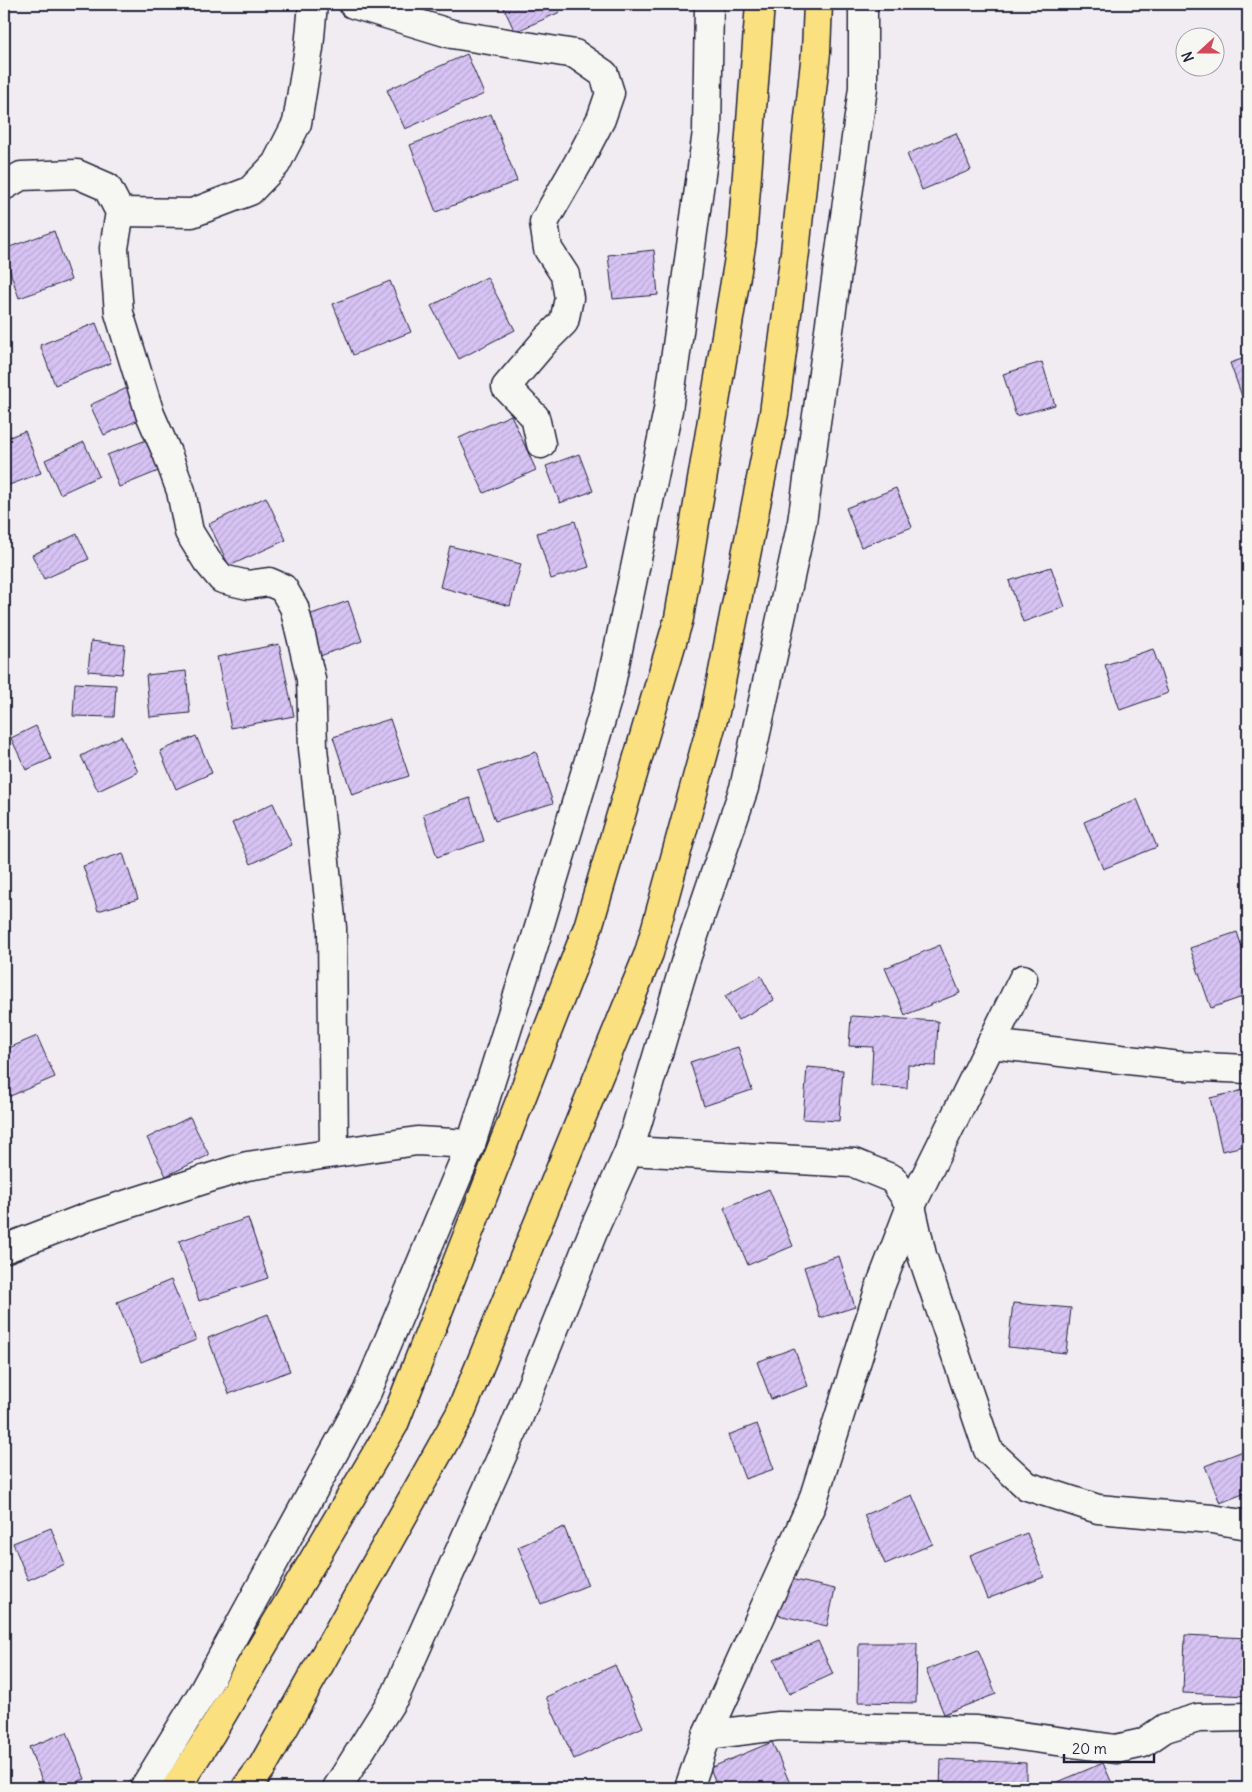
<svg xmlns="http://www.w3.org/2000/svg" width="1252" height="1792" viewBox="0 0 1252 1792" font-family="Delius,sans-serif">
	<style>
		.building { fill: url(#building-hatch); stroke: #22223b }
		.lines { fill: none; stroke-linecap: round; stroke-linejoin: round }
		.minor-casing { stroke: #22223b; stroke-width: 31 }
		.highway-casing { stroke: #22223b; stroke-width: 31 }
		.minor { stroke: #f6f6f2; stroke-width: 28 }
		.highway { stroke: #fbe080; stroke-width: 28 }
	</style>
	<defs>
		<pattern id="building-hatch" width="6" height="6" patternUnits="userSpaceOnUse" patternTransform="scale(1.25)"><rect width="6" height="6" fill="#d7c3f4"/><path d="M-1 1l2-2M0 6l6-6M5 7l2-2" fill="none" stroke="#b8a7d2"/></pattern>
	</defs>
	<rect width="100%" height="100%" fill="#f0ecf2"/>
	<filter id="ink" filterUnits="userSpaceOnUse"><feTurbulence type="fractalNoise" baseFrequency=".02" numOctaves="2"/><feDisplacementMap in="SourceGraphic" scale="10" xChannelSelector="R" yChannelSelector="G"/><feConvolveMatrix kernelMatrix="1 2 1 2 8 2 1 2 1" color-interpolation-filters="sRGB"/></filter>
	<g filter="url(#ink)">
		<g class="building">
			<path d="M415,4h30l-26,10z"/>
			<path d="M502,4h54l4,8 -45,20z"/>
			<path d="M467,54l17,40 -79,35 -18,-39z"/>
			<path d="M491,114l26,67 -81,31 -26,-67z"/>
			<path d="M956,133l15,37 -49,20 -15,-36z"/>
			<path d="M54,231l17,49 -52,18 -15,-44v-5z"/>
			<path d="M654,250l4,45 -45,4 -5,-44z"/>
			<path d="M487,277l28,53 -56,29 -28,-53z"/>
			<path d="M390,281l21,51 -58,23 -20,-51z"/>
			<path d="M96,323l15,40 -56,22 -15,-40z"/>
			<path d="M1248,357v53h-1l-17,-47z"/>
			<path d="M1042,362l13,43 -39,11 -13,-42z"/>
			<path d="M127,388l14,31 -37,16 -14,-30z"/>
			<path d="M511,415l25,55 -52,23 -25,-55z"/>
			<path d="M25,431l16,42 -37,14v-48z"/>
			<path d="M149,439l12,31 -42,17 -12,-32z"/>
			<path d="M84,442l15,34 -39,18 -15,-34z"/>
			<path d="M579,454l14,37 -33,12 -14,-37z"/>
			<path d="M896,488l16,39 -51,20 -15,-39z"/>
			<path d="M266,497l20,43 -57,26 -20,-42z"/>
			<path d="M575,521l14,46 -38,12 -14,-46z"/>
			<path d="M77,534l12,25 -45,20 -12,-24z"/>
			<path d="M450,546l71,18 -11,42 -70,-19z"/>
			<path d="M1051,567l14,40 -42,15 -14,-41z"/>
			<path d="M348,601l14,40 -42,15 -14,-40z"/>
			<path d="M91,641l34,4 -3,29 -34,-3z"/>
			<path d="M279,644l15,72 -63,12 -14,-71z"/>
			<path d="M1153,649l15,44 -48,17 -15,-45z"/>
			<path d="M186,671l4,42 -40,4 -4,-42z"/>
			<path d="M75,683l41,2 -2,32 -41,-1z"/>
			<path d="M390,719l19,57 -57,19 -19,-58z"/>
			<path d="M36,726l15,33 -25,11 -15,-32z"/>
			<path d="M121,736l17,36 -40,19 -17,-35z"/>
			<path d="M196,736l16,37 -36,16 -16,-38z"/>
			<path d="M536,752l17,51 -58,18 -17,-50z"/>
			<path d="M470,798l14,43 -47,16 -14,-43z"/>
			<path d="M1137,799l20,48 -54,22 -19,-47z"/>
			<path d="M273,803l19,42 -41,19 -19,-41z"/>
			<path d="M123,853l15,46 -40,12 -15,-45z"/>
			<path d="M1237,932l11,33v30l-37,13 -21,-60z"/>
			<path d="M940,945l20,48 -55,22 -20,-47z"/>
			<path d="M761,976l13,24 -36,20 -13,-24z"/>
			<path d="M851,1016l87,5 -2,45 -28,-1 -1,23 -36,-2 2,-39 -24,-1z"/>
			<path d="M37,1036l18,41 -47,20 -4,-9v-38z"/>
			<path d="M738,1047l14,43 -48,16 -14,-44z"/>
			<path d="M807,1067l36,3 -4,51 -36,-2z"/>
			<path d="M1248,1089v56l-26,6 -12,-53z"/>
			<path d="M190,1117l19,38 -43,21 -19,-38z"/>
			<path d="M769,1189l24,57 -45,19 -24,-57z"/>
			<path d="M248,1218l20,60 -69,23 -20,-60z"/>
			<path d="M839,1256l16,51 -35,11 -16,-51z"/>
			<path d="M171,1280l25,60 -55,22 -24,-60z"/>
			<path d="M1013,1303l58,5 -5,45 -58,-6z"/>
			<path d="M268,1314l22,57 -61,23 -21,-56z"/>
			<path d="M794,1348l14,38 -37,13 -14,-37z"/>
			<path d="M757,1424l17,45 -29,10 -17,-44z"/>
			<path d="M1248,1449v43l-28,11 -15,-37z"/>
			<path d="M912,1495l21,49 -48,20 -21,-49z"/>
			<path d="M564,1527l24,58 -47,19 -23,-57z"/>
			<path d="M51,1528l14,36 -37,16 -15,-37z"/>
			<path d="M1027,1533l17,44 -57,22 -17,-44z"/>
			<path d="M786,1578l49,11 -8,37 -49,-11z"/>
			<path d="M1185,1635l63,3v58l-65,-3z"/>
			<path d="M818,1641l15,33 -44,20 -15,-34z"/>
			<path d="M859,1643h58l-1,60 -58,-1z"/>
			<path d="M978,1650l18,44 -52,20 -18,-44z"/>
			<path d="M615,1665l28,62 -69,32 -28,-62z"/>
			<path d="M67,1732l18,47 -25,9h-15l-16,-41z"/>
			<path d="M772,1742l20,46h-74l-8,-20z"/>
			<rect x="1244" y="1754" width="4" height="34"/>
			<path d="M941,1759l85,4v25h-86z"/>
			<path d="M1103,1763l11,25h-53l-3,-6z"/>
		</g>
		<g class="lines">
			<defs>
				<g id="minor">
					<path d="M353,4l99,30 123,20 29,20 6,19 -9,26 -23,44 -34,59 4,27 17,26 4,23 -5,24 -18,18 -40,47 29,30 6,27"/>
					<path d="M4,186l17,-10 56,-2 30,13 13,25 -6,36 5,65 31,101 17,39 14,38 8,41 18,29 15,18 26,6 21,-3 14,6 11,19 8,33 9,39 2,69 19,180 2,225"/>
					<path d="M120,212l72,1 58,-22 26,-27 21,-41 12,-75 4,-44"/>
					<path d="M991,1044l189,22 68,3"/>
					<path d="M629,1151l225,12 39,16 18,27 11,49 66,195 39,36 71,23 114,10 36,6"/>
					<path d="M4,1249l89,-34 154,-49 170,-25 54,3"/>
					<path d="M707,1735l72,-9 198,4 139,19 27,-6 22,-15 33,-10 50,-1"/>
					<path d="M144,1788l60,-98 163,-298 104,-248 64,-203 74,-248 59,-283 39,-278 2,-128"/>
					<path d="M337,1788l59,-94 118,-265 81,-202 34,-76 58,-195 57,-168 58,-266 61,-434v-84"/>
					<path d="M689,1788l18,-53 105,-232 68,-216 31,-81 112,-227"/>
				</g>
				<g id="highway">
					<path d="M176,1788l34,-53 184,-311 194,-497 91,-309 63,-378 18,-236"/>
					<path d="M246,1788l16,-21 198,-353 189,-461 66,-241 59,-299 21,-161 21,-200 2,-48"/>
				</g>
			</defs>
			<use href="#minor" class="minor-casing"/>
			<use href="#highway" class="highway-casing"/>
			<use href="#minor" class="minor"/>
			<use href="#highway" class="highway"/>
		</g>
	</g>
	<rect width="1252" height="1792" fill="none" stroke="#f6f6f2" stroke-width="20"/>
	<rect x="10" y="10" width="1232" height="1772" fill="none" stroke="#22223b" stroke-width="2" filter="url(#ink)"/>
	<g transform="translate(1200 52) rotate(249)"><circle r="24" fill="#f6f6f2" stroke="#a1a1a9"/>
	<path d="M0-4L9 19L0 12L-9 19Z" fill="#d1495b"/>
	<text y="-8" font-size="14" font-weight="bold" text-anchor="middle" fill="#22223b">N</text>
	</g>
	<path d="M1064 1754v8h90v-8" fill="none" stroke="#22223b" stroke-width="2.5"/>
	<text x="1072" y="1754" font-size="15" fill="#22223b" stroke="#f6f6f2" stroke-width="4" paint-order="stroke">20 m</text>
</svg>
